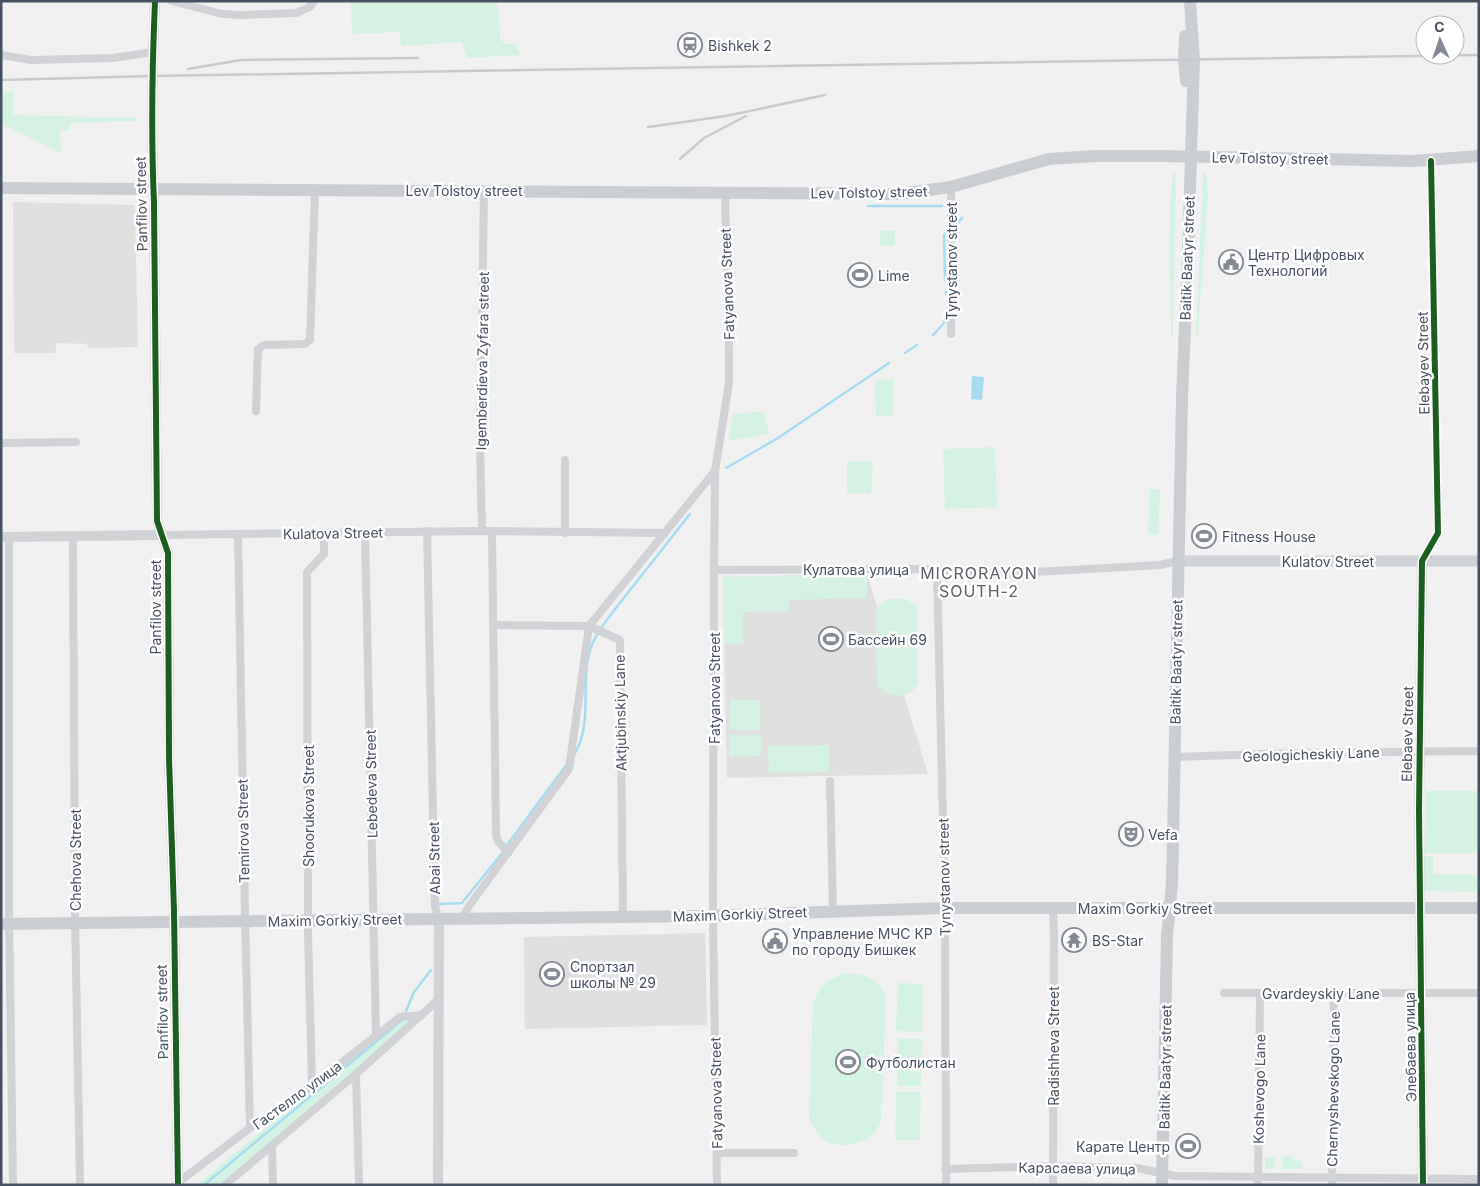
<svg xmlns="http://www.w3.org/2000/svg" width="1480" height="1186" viewBox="0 0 1480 1186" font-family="Inter,sans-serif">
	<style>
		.education { fill: #e0e0e1 }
		.green { fill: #d4f3e3 }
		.water { fill: #a5dcf4 }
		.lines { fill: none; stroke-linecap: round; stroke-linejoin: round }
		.stream { stroke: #a5dcf4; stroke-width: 2.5 }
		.minor { stroke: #d0d2d5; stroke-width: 8 }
		.tertiary { stroke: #d0d2d5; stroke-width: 10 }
		.secondary { stroke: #cfd2d7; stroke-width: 11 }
		.primary { stroke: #cacdd2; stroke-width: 12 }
		.rail { stroke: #c8cacd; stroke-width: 2.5 }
		.primary-bridge { stroke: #cacdd2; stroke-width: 12 }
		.cycleway-casing { stroke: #fff; stroke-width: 9 }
		.cycleway { stroke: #1b5e20; stroke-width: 6 }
		.labels { text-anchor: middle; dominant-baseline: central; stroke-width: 5; stroke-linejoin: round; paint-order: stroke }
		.poi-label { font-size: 14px; fill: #465161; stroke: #fff; text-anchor: start }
		.street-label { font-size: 14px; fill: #465161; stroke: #fff }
		.quarter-label { font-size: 16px; letter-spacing: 1px; fill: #5c6067; stroke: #fff }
	</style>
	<rect width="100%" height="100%" fill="#f2f1f1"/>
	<g class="education">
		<path d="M13,202l122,3 3,142 -48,1 -4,-4 -29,-1 -2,10h-41z"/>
		<path d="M867,574l61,200 -201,4 -4,-201z"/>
		<path d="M705,933l2,92 -182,4 -1,-92z"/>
	</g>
	<g class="green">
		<path d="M350,1h146l3,13 1,25 5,5h10l6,11 -54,3 -5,-16 -61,4 -1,-14 -48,2z"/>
		<path d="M1,91h13v24l123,3v3l-68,2v7h-9l1,22 -5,-1 -54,-27z"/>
		<path d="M1173,173l3,1 -3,161h-2c0,-54 -4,-108 2,-162z"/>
		<path d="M1203,173h3l2,22 -10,140 -2,1z"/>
		<path d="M880,231h15v14l-15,1z"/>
		<path d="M893,379l1,36 -18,1 -1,-36z"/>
		<path d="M764,411l5,23 -40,7 4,-27z"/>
		<path d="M995,447l2,60 -52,2 -2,-60z"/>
		<path d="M873,461l-2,32h-24v-31z"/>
		<path d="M1150,489l10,1 -2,45 -10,-1z"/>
		<path d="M867,574v24l-78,2v11l-46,1v31l-19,1 -1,-67z"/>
		<path d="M889,599c12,-1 20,-1 28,9l1,75c-8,18 -29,15 -41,2l-1,-76 6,-6z"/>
		<rect x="730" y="700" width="30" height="30"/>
		<path d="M729,735h32v21l-32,1z"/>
		<path d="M829,745v27l-60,1 -1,-27z"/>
		<path d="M1426,791h53v62h-54z"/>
		<path d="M1422,856h11v18l46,1v17l-56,-1z"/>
		<path d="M848,973c18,2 33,6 38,25l-5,124c-3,5 -5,10 -9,13 -11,10 -35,14 -48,5 -8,-6 -11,-14 -15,-22l4,-112c6,-22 14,-27 35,-33z"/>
		<path d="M898,983l25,1 -1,48 -26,-1z"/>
		<path d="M404,1010l9,11 -194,164h-22z"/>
		<path d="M898,1038l24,1 -1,47h-24z"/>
		<path d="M896,1092h25l-1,48h-25z"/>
		<rect x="1265" y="1157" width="10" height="12"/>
		<path d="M1282,1157h11v4h9v8h-20z"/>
	</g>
	<path class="water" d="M972,376l12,1 -2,23 -11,-1z"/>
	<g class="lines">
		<g class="stream">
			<path d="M868,206h74"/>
			<path d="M956,224l6,-6"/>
			<path d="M945,280l-1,-45 2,-2"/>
			<path d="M946,292v2"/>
			<path d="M933,335l11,-12 2,-8"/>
			<path d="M905,353l12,-8"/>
			<path d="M726,468l52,-30 111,-75"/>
			<path d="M601,628l11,-15 78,-99"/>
			<path d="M574,755c23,-36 0,-86 24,-122"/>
			<path d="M507,845l60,-81"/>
			<path d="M439,904l23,-1 40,-50"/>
			<path d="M406,1011l8,-19 17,-22"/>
			<path d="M204,1185l198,-165"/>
		</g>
		<g class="minor">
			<path d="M172,1l50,13 18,1 56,-2 14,-6 4,-6"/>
			<path d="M1,55l30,5 82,-2 40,-6"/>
			<path d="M951,187v147"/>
			<path d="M256,411l2,-62 6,-4 41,-1 5,-4 5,-150"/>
			<path d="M1,443l75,-1"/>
			<path d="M427,531l8,376 4,12"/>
			<path d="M482,531l-2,-89 4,-252"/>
			<path d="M492,531l4,304 2,6 10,12"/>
			<path d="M365,532l11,504"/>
			<path d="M565,533v-73"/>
			<path d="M238,534l7,376 5,218"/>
			<path d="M162,535l320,-4 183,2"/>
			<path d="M73,536l2,376 5,273"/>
			<path d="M9,537v374l4,274"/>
			<path d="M1422,561l16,-28 -7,-372"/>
			<path d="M714,570l215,-1 40,4 30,1 161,-9 18,-4"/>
			<path d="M937,570l8,338 1,277"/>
			<path d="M493,625l96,1 31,14 3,277"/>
			<path d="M1174,757l125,-4 180,-2"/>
			<path d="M830,781l3,130"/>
			<path d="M1053,908l1,28 -1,249"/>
			<path d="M462,919l7,-13 100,-137 20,-143 126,-155"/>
			<path d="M1224,993h255"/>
			<path d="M356,1074l3,111"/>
			<path d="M312,1086l-4,-155 -1,-359 17,-18v-21"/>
			<path d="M272,1145l1,40"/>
			<path d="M717,1153h77"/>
			<path d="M945,1169l108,-3 84,2 38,8 304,3"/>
			<path d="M176,1184l74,-56 62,-42 88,-69 21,-2"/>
			<path d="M225,1185l131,-111 83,-75"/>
			<path d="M717,1185l-4,-270 1,-345 1,-99 14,-88v-36l-4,-155"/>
			<path d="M1258,1185l2,-192"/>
			<path d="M1332,1185l2,-192"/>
		</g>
		<g class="tertiary">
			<path d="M155,1c-3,68 -4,135 -1,202l3,318 11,32 1,204 5,154 4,274"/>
			<path d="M1,537l161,-2"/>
			<path d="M1422,561l-3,249 4,375"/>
			<path d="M438,1185l1,-266"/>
		</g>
		<path class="secondary" d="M1178,561h301"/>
		<g class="primary">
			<path d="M1185,36l-1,24 2,21"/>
			<path d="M1218,157l195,4 66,-5"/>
			<path d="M1,188l897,6 53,-7 98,-28 46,-3h66"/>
			<path d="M1,924l701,-8 243,-8h534"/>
			<path d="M1162,1185l5,-248 5,-53 10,-486 6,-144 6,-194 -4,-59"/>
		</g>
		<g class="rail">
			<path d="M188,69l53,-9 177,-2"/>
			<path d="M1,80l151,-4 1327,-21"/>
			<path d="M648,127l78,-11 99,-21"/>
			<path d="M680,159l24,-21 42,-22"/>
		</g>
		<path class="primary-bridge" d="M1161,156l57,1"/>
		<defs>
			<g id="cycleway">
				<path d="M155,1c-3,68 -4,135 -1,202l3,318 11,32 1,204 5,154 4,274"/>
				<path d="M1423,1185l-4,-375 3,-249 16,-28 -7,-372"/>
			</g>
		</defs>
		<use href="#cycleway" class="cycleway-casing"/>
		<use href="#cycleway" class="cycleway"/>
	</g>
	<defs>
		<symbol id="station-ring" viewBox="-11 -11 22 22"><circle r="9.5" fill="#fff" stroke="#828993" stroke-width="1.5"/><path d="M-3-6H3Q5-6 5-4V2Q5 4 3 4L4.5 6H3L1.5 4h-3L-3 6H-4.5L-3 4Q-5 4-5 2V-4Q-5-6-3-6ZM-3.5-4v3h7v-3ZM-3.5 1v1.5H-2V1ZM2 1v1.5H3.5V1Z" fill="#828993"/></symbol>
		<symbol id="civic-ring" viewBox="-11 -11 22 22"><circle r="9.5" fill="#fff" stroke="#828993" stroke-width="1.5"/><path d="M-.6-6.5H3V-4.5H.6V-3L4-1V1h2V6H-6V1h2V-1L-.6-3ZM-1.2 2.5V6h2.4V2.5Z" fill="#828993"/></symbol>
		<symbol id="stadium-ring" viewBox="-11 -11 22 22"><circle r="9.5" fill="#fff" stroke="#828993" stroke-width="1.5"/><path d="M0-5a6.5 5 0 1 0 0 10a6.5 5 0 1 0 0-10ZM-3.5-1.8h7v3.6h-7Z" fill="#828993"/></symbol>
		<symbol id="theatre-ring" viewBox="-11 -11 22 22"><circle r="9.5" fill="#fff" stroke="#828993" stroke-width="1.5"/><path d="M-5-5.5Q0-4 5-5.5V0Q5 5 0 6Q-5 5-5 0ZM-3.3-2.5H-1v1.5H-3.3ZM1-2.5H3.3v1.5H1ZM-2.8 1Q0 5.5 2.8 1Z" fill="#828993"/></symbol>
		<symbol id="temple-ring" viewBox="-11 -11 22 22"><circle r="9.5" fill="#fff" stroke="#828993" stroke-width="1.5"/><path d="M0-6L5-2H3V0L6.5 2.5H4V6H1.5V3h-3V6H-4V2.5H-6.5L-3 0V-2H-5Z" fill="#828993"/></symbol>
	</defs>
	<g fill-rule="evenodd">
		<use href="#station-ring" x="676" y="31" width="28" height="28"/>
		<use href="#civic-ring" x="1217" y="248" width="28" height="28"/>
		<use href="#stadium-ring" x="846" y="261" width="28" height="28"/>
		<use href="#stadium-ring" x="1190" y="522" width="28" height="28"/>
		<use href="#stadium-ring" x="817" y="625" width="28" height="28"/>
		<use href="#theatre-ring" x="1117" y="820" width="28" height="28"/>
		<use href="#temple-ring" x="1060" y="926" width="28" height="28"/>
		<use href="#civic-ring" x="761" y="927" width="28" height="28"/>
		<use href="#stadium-ring" x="538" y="960" width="28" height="28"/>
		<use href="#stadium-ring" x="834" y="1048" width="28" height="28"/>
		<use href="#stadium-ring" x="1174" y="1132" width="28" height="28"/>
	</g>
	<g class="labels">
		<g class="poi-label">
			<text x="708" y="45">Bishkek 2</text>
			<text x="1248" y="254">Центр Цифровых<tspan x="1248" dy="16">Технологий</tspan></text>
			<text x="878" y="275">Lime</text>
			<text x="1222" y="536">Fitness House</text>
			<text x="848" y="639">Бассейн 69</text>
			<text x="1148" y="834">Vefa</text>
			<text x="792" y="933">Управление МЧС КР<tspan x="792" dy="16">по городу Бишкек</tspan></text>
			<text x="1092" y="940">BS-Star</text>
			<text x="570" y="966">Спортзал<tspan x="570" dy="16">школы № 29</tspan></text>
			<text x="866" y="1062">Футболистан</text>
			<text x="1170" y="1146" text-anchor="end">Карате Центр</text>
		</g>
		<g class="street-label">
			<text transform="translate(1270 158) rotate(1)">Lev Tolstoy street</text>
			<text x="464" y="190">Lev Tolstoy street</text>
			<text transform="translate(869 192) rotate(-1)">Lev Tolstoy street</text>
			<text transform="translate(141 204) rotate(-91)">Panfilov street</text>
			<text transform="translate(1187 258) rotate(-88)">Baitik Baatyr street</text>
			<text transform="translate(951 261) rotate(-90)">Tynystanov street</text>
			<text transform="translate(727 284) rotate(-92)">Fatyanova Street</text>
			<text transform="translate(482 361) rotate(-89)">Igemberdieva Zyfara street</text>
			<text transform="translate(1423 363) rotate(-91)">Elebayev Street</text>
			<text transform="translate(333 533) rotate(-1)">Kulatova Street</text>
			<text x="1328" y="561">Kulatov Street</text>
			<text x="856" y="569">Кулатова улица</text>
			<text transform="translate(155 607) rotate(-90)">Panfilov street</text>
			<text transform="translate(1176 662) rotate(-89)">Baitik Baatyr street</text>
			<text transform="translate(714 688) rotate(-90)">Fatyanova Street</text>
			<text transform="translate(620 713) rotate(-91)">Aktjubinskiy Lane</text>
			<text transform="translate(1407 734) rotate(-89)">Elebaev Street</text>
			<text transform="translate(1311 754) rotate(-2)">Geologicheskiy Lane</text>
			<text transform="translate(371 784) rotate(-91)">Lebedeva Street</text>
			<text transform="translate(308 806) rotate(-90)">Shoorukova Street</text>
			<text transform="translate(243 831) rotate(-91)">Temirova Street</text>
			<text transform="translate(434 858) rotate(-91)">Abai Street</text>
			<text transform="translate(75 860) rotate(-90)">Chehova Street</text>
			<text transform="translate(944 877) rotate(-91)">Tynystanov street</text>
			<text x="1145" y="908">Maxim Gorkiy Street</text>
			<text transform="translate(740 914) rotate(-2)">Maxim Gorkiy Street</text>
			<text transform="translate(335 920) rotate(-1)">Maxim Gorkiy Street</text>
			<text x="1321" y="993">Gvardeyskiy Lane</text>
			<text transform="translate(162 1012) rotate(-91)">Panfilov street</text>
			<text transform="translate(1053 1046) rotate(-90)">Radishheva Street</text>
			<text transform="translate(1410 1047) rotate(-91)">Элебаева улица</text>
			<text transform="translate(1165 1067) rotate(-89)">Baitik Baatyr street</text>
			<text transform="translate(1259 1089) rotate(-89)">Koshevogo Lane</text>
			<text transform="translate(1333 1089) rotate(-89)">Chernyshevskogo Lane</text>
			<text transform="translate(716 1093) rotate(-91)">Fatyanova Street</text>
			<text transform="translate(297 1095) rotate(-36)">Гастелло улица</text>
			<text transform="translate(1077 1168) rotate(1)">Карасаева улица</text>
		</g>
		<g class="quarter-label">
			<text x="979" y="573">MICRORAYON<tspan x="979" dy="18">SOUTH-2</tspan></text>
		</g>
	</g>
	<rect width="1480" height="1186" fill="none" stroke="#465161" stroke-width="5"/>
	<g transform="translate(1440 40) rotate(357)"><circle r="24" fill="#ffffff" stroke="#b5b9c0"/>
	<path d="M0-4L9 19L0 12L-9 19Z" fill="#828993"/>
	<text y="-8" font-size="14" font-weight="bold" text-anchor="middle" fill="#465161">С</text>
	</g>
</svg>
